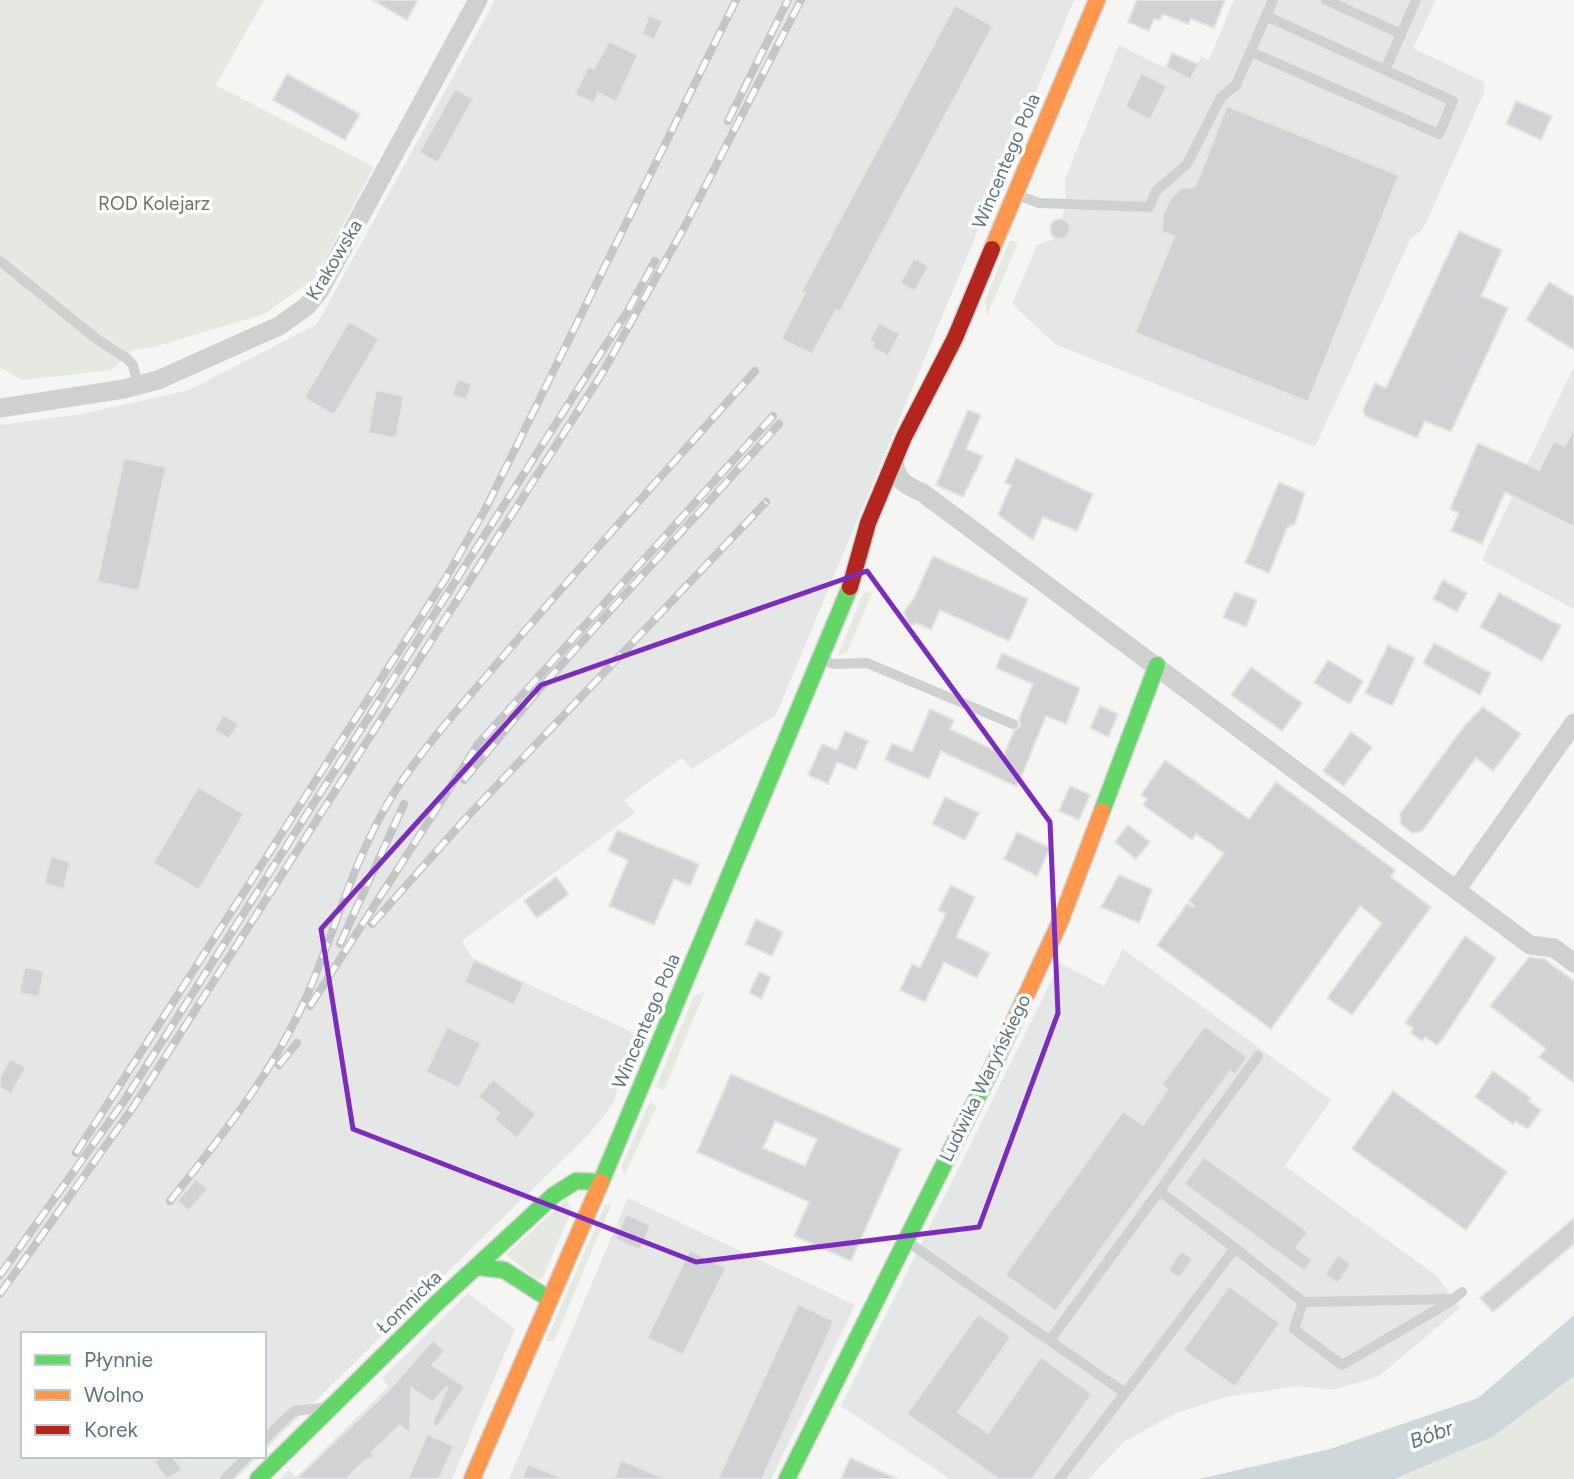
<svg xmlns="http://www.w3.org/2000/svg" width="1574" height="1479" viewBox="0 0 1574 1479" font-family="Figtree,sans-serif">
	<style>
		.built { fill: #e4e7e6 }
		.green { fill: #e5e9e1 }
		.water { fill: #ced8da }
		.building { fill: #d1d2d3; stroke: #e4e4e3; stroke-width: 2; fill-rule: evenodd }
		.lines { fill: none; stroke-linecap: round; stroke-linejoin: round }
		.fast-casing { stroke: #d2d3d3; stroke-width: 19 }
		.slow-casing { stroke: #d2d3d3; stroke-width: 19 }
		.jam-casing { stroke: #d2d3d3; stroke-width: 19 }
		.lane { stroke: #cfd0d0; stroke-width: 10 }
		.street { stroke: #cfd0d0; stroke-width: 19 }
		.fast { stroke: #63d668; stroke-width: 16 }
		.slow { stroke: #ff974d; stroke-width: 16 }
		.jam { stroke: #b3261e; stroke-width: 16 }
		.rail-casing { stroke: #c3c5c6; stroke-width: 8 }
		.rail { stroke: #fff; stroke-width: 5; stroke-dasharray: 16; stroke-linecap: butt }
		.marked { fill: none; stroke: #7b2cbf; stroke-width: 5; stroke-linejoin: round }
		.labels { text-anchor: middle; dominant-baseline: central; stroke-width: 7; stroke-linejoin: round; paint-order: stroke }
		.street-label { font-size: 19px; fill: #5e7681; stroke: #fff }
		.park-label { font-size: 19px; fill: #66785e; stroke: #fff }
		.water-label { font-size: 21px; font-style: italic; fill: #59787c; stroke: #fff }
	</style>
	<rect width="100%" height="100%" fill="#f5f5f3"/>
	<g class="built">
		<path d="M495,0h579l-298,715 -84,54 -10,-11 -58,42 11,13 -173,128 11,18 166,76 -27,70 -22,28 -326,318v-117h-241v122h236l-23,23h-236v-1054l82,-11 107,-24 128,-66z"/>
		<path d="M1234,0h202l-23,48 71,34v11l-58,130 -4,7 -11,8 -96,209 -260,-103 -43,-40 25,-59 17,-6 -4,-6 1,-9 10,-5 5,-13 -1,-27 54,-134 71,35 11,-23 8,3z"/>
		<path d="M1574,366v243l-92,-49z"/>
		<path d="M1123,949l208,151 -46,66 152,110 23,32 -81,68 -45,14 -37,-4 -71,11 -49,16 -52,28 -37,38h-138l-109,-73 219,-443 44,23z"/>
		<path d="M628,1198l227,107 -84,174h-262z"/>
		<path d="M468,1293l47,36 -63,150h-172l9,-9 7,7 92,-90 -6,-9z"/>
	</g>
	<g class="green">
		<path d="M0,0h264l-48,85 158,82 -60,112 -50,35 -110,33 -21,3 -22,20 -89,10 -22,-12z"/>
		<path d="M1010,240l8,3 -31,73 -2,-16z"/>
		<path d="M864,591l8,2 -25,59 -9,4z"/>
		<path d="M705,991l-41,99 -8,-3 38,-91z"/>
		<path d="M650,1102l7,4 -33,70 -2,-11z"/>
		<path d="M566,1200l6,9 -29,68 -5,3 -32,-25z"/>
		<path d="M612,1203l-58,138h-8l59,-136z"/>
		<path d="M1574,1376v103h-179l96,-42z"/>
	</g>
	<path class="water" d="M1574,1315v61l-82,61 -97,42h-196l131,-30 148,-51z"/>
	<g class="building">
		<path d="M372,0h46l-11,20z"/>
		<path d="M1137,0h88l-11,28 -23,-9 -3,5 -25,-10 -3,6 -6,-1 -5,12 -21,-9z"/>
		<path d="M955,5l38,21 -153,286 -4,-2 -24,44 -31,-15 24,-46 -4,-1z"/>
		<path d="M649,15l14,6 -9,19 -12,-6z"/>
		<path d="M609,41l29,14 -22,47 -18,-9 -4,10 -19,-8 13,-29 6,3z"/>
		<path d="M1172,53l26,11 -7,16 -25,-13z"/>
		<path d="M1141,73l26,13 -17,34 -25,-13z"/>
		<path d="M287,74l73,40 -15,26 -72,-40z"/>
		<path d="M455,89l18,10 -35,64 -19,-11z"/>
		<path d="M1516,101l36,15 -11,24 -35,-16z"/>
		<path d="M1227,106l172,69 -91,227 -173,-69 39,-97 -12,-4 1,-18 7,-15 11,-11 14,-1z"/>
		<circle cx="1060" cy="229" r="10"/>
		<path d="M1459,231l43,19 -21,46 27,12 -57,124 -26,-11 -8,17 -52,-22 -2,-6 12,-27 11,5z"/>
		<path d="M914,258l15,8 -14,25 -15,-8z"/>
		<path d="M1549,282l25,15v53l-48,-30z"/>
		<path d="M349,321l30,18 -45,76 -30,-17z"/>
		<path d="M879,323l21,11 -12,22 -16,-9 2,-4 -5,-3z"/>
		<path d="M458,379l14,5 -6,16 -14,-5z"/>
		<path d="M376,390l28,6 -8,42 -28,-5z"/>
		<path d="M968,410l13,5 -15,34 17,7 -20,41 -27,-12z"/>
		<path d="M1574,428v99l-69,-35 -23,52 -31,-13 8,-18 -9,-4 28,-66 61,27 15,-29 11,5z"/>
		<path d="M124,458l42,9 -27,124 -42,-9z"/>
		<path d="M1016,458l77,36 -16,37 -34,-14 -10,23 -35,-25 13,-30 -6,-2z"/>
		<path d="M1279,482l26,11 -10,31 -8,4 -18,45 -24,-10z"/>
		<path d="M933,556l95,43 -19,42 -69,-31 -9,20 -14,-7 -8,3 -5,-14 10,-14z"/>
		<path d="M1443,580l24,13 -10,19 -24,-13z"/>
		<path d="M1235,592l22,8 -11,27 -23,-10z"/>
		<path d="M1499,593l62,33 -19,35 -62,-34z"/>
		<path d="M1434,643l57,30 -11,22 -57,-32z"/>
		<path d="M1388,645l27,13 -23,48 -27,-13z"/>
		<path d="M1002,653l78,35 -14,36 -20,-8 -29,71 -76,-36 -12,28 -44,-19 7,-17 20,9 18,-43 24,11 -4,9 54,26 10,-24 6,-5 -1,-7 14,-35 -37,-16z"/>
		<path d="M1328,660l35,21 -13,23 -36,-21z"/>
		<path d="M1251,667l51,36 -20,28 -51,-36z"/>
		<path d="M1100,706l18,8 -10,23 -18,-9z"/>
		<path d="M1483,707l38,27 -28,37 -17,-13 -54,73 -10,2 -11,-9 -1,-10 65,-89z"/>
		<path d="M223,715l16,9 -10,15 -15,-9z"/>
		<path d="M845,731l23,10 -12,29 -19,-8 -9,22 -20,-9 14,-31 15,6z"/>
		<path d="M1351,732l21,15 -28,39 -21,-15z"/>
		<path d="M1165,760l84,59 27,-37 119,88 -4,7 40,30 -79,108 -25,-17 55,-75 -22,-17 -89,123 -114,-84 30,-41 8,3 -6,-6 35,-48 -28,-19 -4,6 -49,-35 4,-6 -6,-4z"/>
		<path d="M1070,786l20,9 -11,25 -20,-9z"/>
		<path d="M198,787l46,27 -45,76 -46,-27z"/>
		<path d="M945,797l34,16 -14,27 -33,-16z"/>
		<path d="M1128,825l22,17 -14,17 -21,-17z"/>
		<path d="M617,830l82,34 -9,22 -16,-7 -20,46 -45,-19 19,-46 -20,-9z"/>
		<path d="M1017,832l33,16 -13,28 -33,-17z"/>
		<path d="M51,856l19,6 -6,27 -20,-5z"/>
		<path d="M1119,875l33,14 -13,34 -38,-16z"/>
		<path d="M556,877l13,17 -32,24 -13,-17z"/>
		<path d="M951,885l24,12 -19,40 34,16 -13,25 -33,-16 -19,40 -25,-12 12,-26 8,4 26,-54 -8,-4z"/>
		<path d="M756,919l27,13 -11,24 -27,-12z"/>
		<path d="M1465,936l31,22 -54,82 -5,5 -12,-8 -3,4 -11,-8 2,-5 -8,-5z"/>
		<path d="M1529,957l15,2 30,22v102l-35,-26 7,-8 -56,-43z"/>
		<path d="M474,960l50,23 -10,22 -50,-23z"/>
		<path d="M25,967l19,4 -5,26 -20,-4z"/>
		<path d="M759,972l12,5 -10,22 -12,-6z"/>
		<path d="M1205,1026l42,31 -12,18 -5,-4 -174,240 -51,-36 118,-164 20,14 25,-36 -6,-5z"/>
		<path d="M447,1027l34,16 -22,45 -33,-16z"/>
		<path d="M10,1059l16,9 -15,26 -11,-6v-11z"/>
		<path d="M1493,1071l38,27 -2,3 12,9 -13,19 -13,-8 -2,3 -38,-27z"/>
		<path d="M731,1074l170,75 -50,112 -57,-25 15,-34 -112,-50zM775,1121l42,18 -12,27 -42,-18z"/>
		<path d="M493,1079l43,35 -19,24 -23,-19 5,-6 -21,-16z"/>
		<path d="M1393,1091l114,81 -41,58 -114,-81z"/>
		<path d="M1204,1157l104,75 -12,16 17,12 -9,11 -120,-87z"/>
		<path d="M196,1179l12,10 -19,22 -12,-10z"/>
		<path d="M626,1214l25,11 -11,25 -25,-11z"/>
		<path d="M1574,1218v26l-81,68 -13,-14z"/>
		<path d="M690,1250l36,18 -43,87 -36,-17z"/>
		<path d="M1181,1251l12,8 -14,19 -11,-8z"/>
		<path d="M1338,1255l13,9 -13,19 -13,-9z"/>
		<path d="M1229,1286l51,37 -45,64 -52,-37z"/>
		<path d="M798,1304l36,17 -51,112 -21,46h-44z"/>
		<path d="M978,1314l33,23 -53,75 30,21 53,-76 51,37 -60,85h-33l-92,-65z"/>
		<path d="M433,1340l12,11 -13,14 33,22 -28,40 -5,-3 16,-38 -16,16 -21,-14 -1,46 -10,-9 -28,27 1,5 -9,4 -18,18h-50l93,-89z"/>
		<path d="M427,1434l27,12 -15,33h-31z"/>
		<path d="M162,1456h10l10,14 -15,9 -13,-17z"/>
		<path d="M850,1458l48,21h-57z"/>
		<path d="M621,1460l45,19h-52z"/>
		<path d="M528,1464l37,15h-43z"/>
	</g>
	<g class="lines">
		<defs>
			<g id="fast">
				<path d="M1102,811l55,-146"/>
				<path d="M601,1182l249,-595"/>
				<path d="M476,1267l28,3 45,29"/>
				<path d="M258,1479l180,-177 116,-107 22,-14 24,1"/>
				<path d="M787,1479l211,-423"/>
			</g>
			<g id="slow">
				<path d="M992,249l105,-249"/>
				<path d="M998,1056l62,-134 42,-111"/>
				<path d="M472,1479l129,-297"/>
			</g>
			<path id="jam" d="M850,587l18,-64 36,-86 51,-99 37,-89"/>
		</defs>
		<use href="#fast" class="fast-casing"/>
		<use href="#slow" class="slow-casing"/>
		<use href="#jam" class="jam-casing"/>
		<g class="lane">
			<path d="M1326,0l75,34"/>
			<path d="M1251,52l188,82 14,-33 -187,-85"/>
			<path d="M1385,70l31,-70"/>
			<path d="M1016,195l23,8 110,4 7,-16 31,-27 34,-67 15,-12 37,-85"/>
			<path d="M0,261l98,79 28,18 7,7 5,21"/>
			<path d="M821,660l13,4 33,-1 146,61"/>
			<path d="M908,1242l217,151 -66,86"/>
			<path d="M1235,1248l68,54 151,-3 8,-7"/>
			<path d="M1303,1302l-9,27 48,36 111,-65"/>
			<path d="M1050,1340l208,-284"/>
			<path d="M1125,1393l110,-145 -76,-57"/>
			<path d="M264,1440l30,-29 28,-3"/>
			<path d="M225,1479l23,-23"/>
		</g>
		<g class="street">
			<path d="M0,408l124,-19 34,-9 121,-54 28,-20 13,-16 158,-290"/>
			<path d="M894,461c2,20 13,25 29,32l607,452 24,3 20,15"/>
			<path d="M1457,889l117,-166"/>
		</g>
		<use href="#fast" class="fast"/>
		<use href="#slow" class="slow"/>
		<use href="#jam" class="jam"/>
		<defs>
			<g id="rail">
				<path d="M728,121l60,-121"/>
				<path d="M464,780l79,-95 236,-261"/>
				<path d="M372,924l95,-107 299,-315"/>
				<path d="M340,944l64,-140"/>
				<path d="M310,1006l168,-262 295,-328"/>
				<path d="M279,1065l18,-22"/>
				<path d="M76,1153l370,-575 41,-72 249,-506"/>
				<path d="M170,1201c51,-64 101,-126 135,-201 30,-68 48,-140 87,-204 31,-49 71,-92 108,-136 83,-98 170,-193 255,-289"/>
				<path d="M0,1275l124,-174 503,-789 28,-51"/>
				<path d="M0,1294l134,-188 469,-734 82,-146 116,-226"/>
			</g>
		</defs>
		<use href="#rail" class="rail-casing"/>
		<use href="#rail" class="rail"/>
	</g>
	<path class="marked" d="M867,571l183,251 8,191 -79,214 -283,35 -343,-133 -32,-200 220,-244z"/>
	<g class="labels">
		<g class="street-label">
			<text transform="translate(1006 161) rotate(-67)">Wincentego Pola</text>
			<text transform="translate(334 260) rotate(-59)">Krakowska</text>
			<text transform="translate(646 1021) rotate(-67)">Wincentego Pola</text>
			<text transform="translate(985 1078) rotate(-64)">Ludwika Waryńskiego</text>
			<text transform="translate(409 1302) rotate(-44)">Łomnicka</text>
		</g>
		<g class="park-label">
			<text x="154" y="203">ROD Kolejarz</text>
		</g>
		<g class="water-label">
			<text transform="translate(1431 1434) rotate(-20)">Bóbr</text>
		</g>
	</g>
	<rect x="21" y="1332" width="245" height="126" fill="#ffffff" stroke="#bfc8cd" stroke-width="2"/>
	<rect x="35" y="1355" width="35" height="10" fill="#63d668" stroke="#bfc8cd" stroke-width="2"/>
	<text x="84" y="1367" font-size="21" fill="#5e7681">Płynnie</text>
	<rect x="35" y="1390" width="35" height="10" fill="#ff974d" stroke="#bfc8cd" stroke-width="2"/>
	<text x="84" y="1402" font-size="21" fill="#5e7681">Wolno</text>
	<rect x="35" y="1425" width="35" height="10" fill="#b3261e" stroke="#bfc8cd" stroke-width="2"/>
	<text x="84" y="1437" font-size="21" fill="#5e7681">Korek</text>
</svg>
